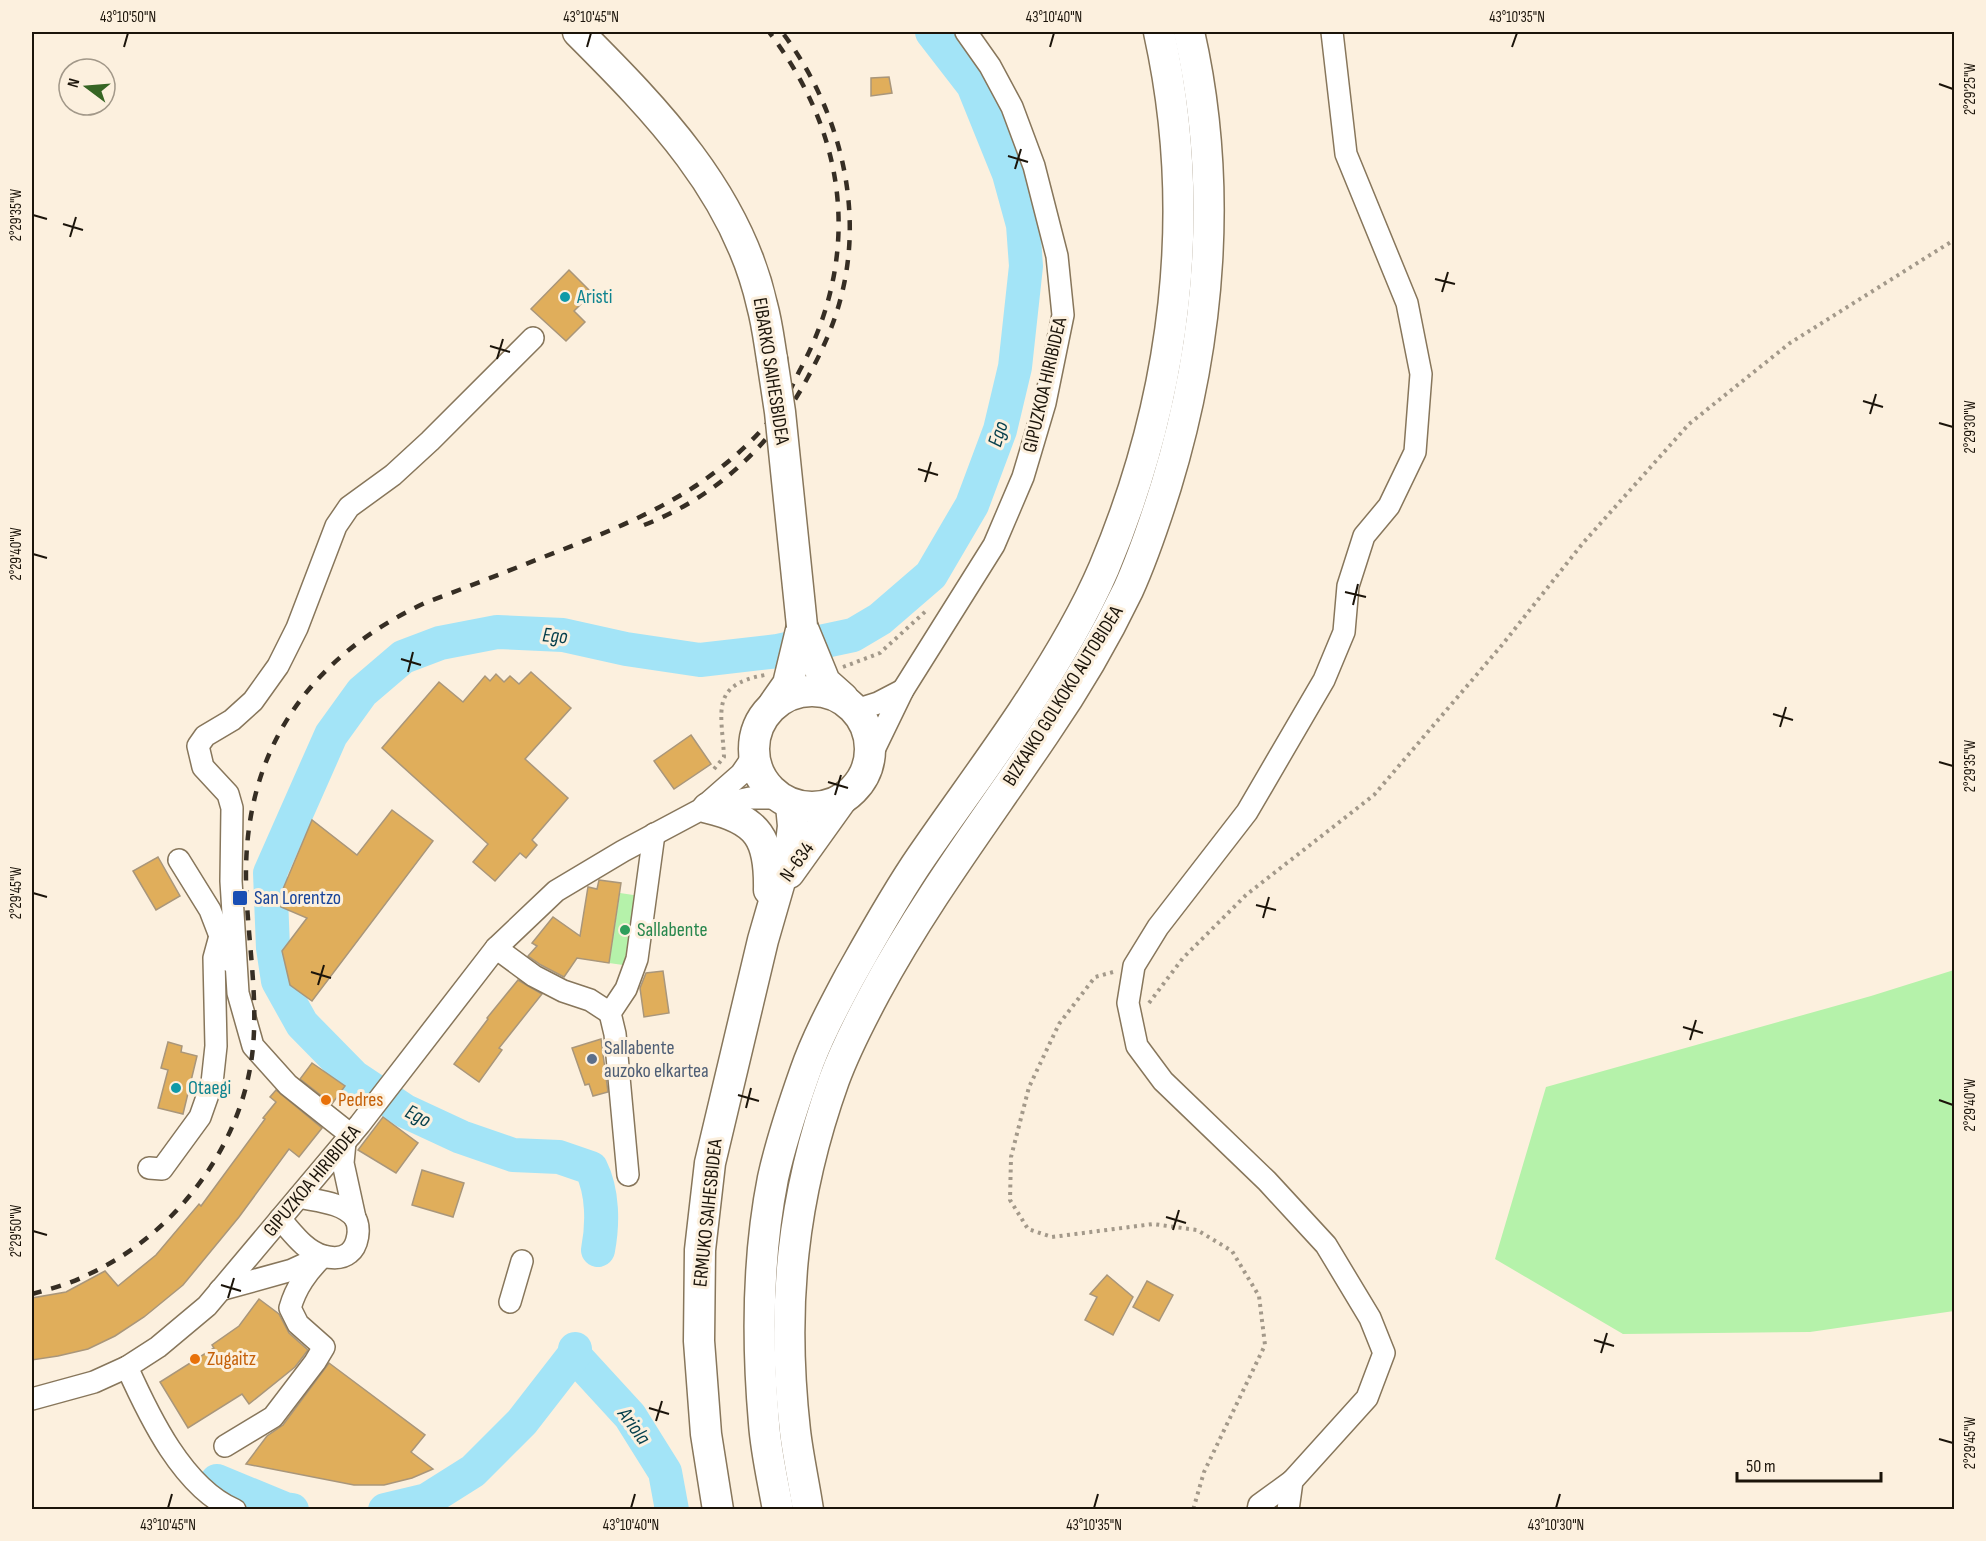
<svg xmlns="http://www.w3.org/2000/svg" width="1986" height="1541" viewBox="0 0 1986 1541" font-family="'Sofia Sans Condensed',sans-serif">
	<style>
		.green { fill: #b5f2aa }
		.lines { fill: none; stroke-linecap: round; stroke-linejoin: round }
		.river { stroke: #a3e4f7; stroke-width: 34 }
		.building { fill: #e0ae5b; stroke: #a9967a; stroke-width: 1.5 }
		.minor-casing { stroke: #87765b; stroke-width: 24 }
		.highway-casing { stroke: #87765b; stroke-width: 33 }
		.path { stroke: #a3998a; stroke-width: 4; stroke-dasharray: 3 4.5; stroke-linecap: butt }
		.minor { stroke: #fff; stroke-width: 21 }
		.highway { stroke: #fff; stroke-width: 30 }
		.rail { stroke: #362e24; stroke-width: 4.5; stroke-dasharray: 10 10; stroke-linecap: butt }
		.highway-bridge-casing { stroke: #87765b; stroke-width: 33; stroke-linecap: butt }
		.highway-bridge { stroke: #fff; stroke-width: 30 }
		.ticks { fill: none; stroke: #1b140a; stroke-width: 2 }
		.culture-dot { fill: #0f9aa8; stroke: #fcf0de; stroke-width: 2 }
		.transit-dot { fill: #1a4fb4; stroke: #fcf0de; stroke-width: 2 }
		.leisure-dot { fill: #2e9e5b; stroke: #fcf0de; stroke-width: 2 }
		.service-dot { fill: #5c6f8a; stroke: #fcf0de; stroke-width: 2 }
		.food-dot { fill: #e8710a; stroke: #fcf0de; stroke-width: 2 }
		.labels { text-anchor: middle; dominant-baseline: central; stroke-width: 6; stroke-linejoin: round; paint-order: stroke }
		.culture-label { font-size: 20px; fill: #0d838f; stroke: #fcf0de; text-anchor: start }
		.street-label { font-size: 20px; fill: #1b140a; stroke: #fcf0de }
		.transit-label { font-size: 20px; fill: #164399; stroke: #fcf0de; text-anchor: start }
		.leisure-label { font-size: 20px; fill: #27864d; stroke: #fcf0de; text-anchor: start }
		.service-label { font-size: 20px; fill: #4e5e75; stroke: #fcf0de; text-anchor: start }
		.food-label { font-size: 20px; fill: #c56008; stroke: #fcf0de; text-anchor: start }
		.water-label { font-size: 21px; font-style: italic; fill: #053f4c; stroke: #fcf0de }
		.neatline { fill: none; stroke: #1b140a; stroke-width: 2 }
		.ticks-label { font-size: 15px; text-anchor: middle; fill: #1b140a }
	</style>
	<rect width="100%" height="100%" fill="#fcf0de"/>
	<g class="green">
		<path d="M620,893l20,3 -10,70 -21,-3z"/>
		<path d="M1954,970v341l-144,21 -187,2 -128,-75 51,-172 325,-91z"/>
	</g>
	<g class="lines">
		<g class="river">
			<path d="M598,1250c5,-26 5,-58 -7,-82l-32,-11 -46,-2 -52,-18 -56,-26 -51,-34 -52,-53 -24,-43 -5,-33 -3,-75 61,-138 31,-43 41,-35 37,-14 57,-11 66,3 63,14 74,11 78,-9 75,-16 27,-16 51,-44 41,-70 28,-75 15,-63 11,-101 -3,-41 -14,-51 -36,-89 -41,-53"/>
			<path d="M574,1355l56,61 35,56 7,38"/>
			<path d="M217,1481l68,28 7,1"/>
			<path d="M385,1510l42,-10 46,-29 49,-49 52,-67 1,-6"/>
		</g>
	</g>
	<g class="building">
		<path d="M889,77l3,16 -21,3v-18z"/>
		<path d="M569,270l23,23 -18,18 11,11 -19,19 -35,-32z"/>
		<path d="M531,672l40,36 -46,51 43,39 -36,42 5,5 -11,13 -6,-5 -25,28 -22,-19 15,-18 -106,-96 57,-66 24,20 22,-26 5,5 6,-7 8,8 6,-6 9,8z"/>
		<path d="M691,735l20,29 -37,25 -20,-28z"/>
		<path d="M392,810l41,31 -121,160 -22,-16 -8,-34 25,-33 -26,-11 -1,-11 32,-76 45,35z"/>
		<path d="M158,857l22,39 -24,14 -23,-39z"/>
		<path d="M599,880l22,3 -12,80 -32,-5 -13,19 -23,-12 -13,-9 9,-10 -5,-3 21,-26 27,19 8,-49 9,2z"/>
		<path d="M663,971l6,42 -25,4 -4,-29 6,-15z"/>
		<path d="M518,980l24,14 -43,54 3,2 -23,32 -25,-18 34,-45 -1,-1z"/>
		<path d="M601,1039l7,53 -15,4 -4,-12 -4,1 -13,-37z"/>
		<path d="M168,1042l14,4 -1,6 16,4 -14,58 -25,-6 10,-38 -7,-2z"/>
		<path d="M312,1063l33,23 -13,18 -32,-25z"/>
		<path d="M276,1090l46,38 -23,29 -10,-8 -50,68 -56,68 -39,32 -29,19 -27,13 -30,7 -26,4v-62l34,-6 39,-21 13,15 38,-31 43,-51 2,2 64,-87 -2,-1 13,-16 -6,-5z"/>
		<path d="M383,1117l35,26 -22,30 -38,-23z"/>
		<path d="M422,1170l42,13 -11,34 -41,-12z"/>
		<path d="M1107,1275l26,22 -20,38 -28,-15 12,-23 -7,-3z"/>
		<path d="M1147,1281l26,14 -14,26 -26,-14z"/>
		<path d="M259,1299l20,15 10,19 19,17 -13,17 -46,37 -7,-10 -54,34 -28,-46 54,-34 -2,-3 27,-19z"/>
		<path d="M329,1363l96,72 -14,17 22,17 -21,9 -28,7h-30l-108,-21 21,-28 16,-11z"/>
	</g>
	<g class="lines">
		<defs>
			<g id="minor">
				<path d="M856,710l22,-7 25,-13"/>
				<path d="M870,758l33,-68 91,-145 29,-68 22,-74 18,-88 -6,-59 -23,-90 -22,-59 -22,-41 -24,-34"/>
				<path d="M709,807l41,-9h30"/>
				<path d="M179,860l31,50 10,26"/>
				<path d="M496,948l38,28 29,15 27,9 20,13"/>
				<path d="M351,1135l-63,-50 -35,-39 -15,-53 -7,-112 1,-73 -4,-14 -25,-27 -5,-21 7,-10 27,-16 21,-19 25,-35 19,-38 39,-102 13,-19 44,-32 37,-34 103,-103"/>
				<path d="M345,1142l-2,21 12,55"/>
				<path d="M149,1168l13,1 38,-52 12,-34 4,-37 -2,-88 6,-22 10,25"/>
				<path d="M628,1175l-13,-141 -5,-21 16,-24 11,-30 17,-125"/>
				<path d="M280,1219c13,14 24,31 43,37 8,2 19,3 26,-3 9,-7 12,-25 6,-35 -12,-16 -39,-17 -56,-21"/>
				<path d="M220,1290l72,-20 24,-11"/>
				<path d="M510,1302l12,-41"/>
				<path d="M127,1367c22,49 56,121 108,143"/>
				<path d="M32,1399l62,-17 33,-15 31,-20 49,-41 153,-182 136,-176 60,-57 67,-40 77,-41 41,-36 13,-19"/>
				<path d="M225,1446l48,-29 42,-55 9,-15 -26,-23 -8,-16c6,-21 17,-36 33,-52"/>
				<path d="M1258,1510l1,-5 33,-24"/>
				<path d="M1288,1510l4,-29 75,-83 17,-45 -14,-35 -44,-73 -59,-64 -104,-100 -26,-35 -9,-43 6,-37 24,-39 89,-115 77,-132 20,-48 4,-46 16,-50 25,-30 26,-54 6,-78 -14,-71 -61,-149 -14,-122"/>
			</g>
			<g id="highway">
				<path d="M578,32c78,78 159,161 184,273 5,18 7,36 10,54"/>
				<path d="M802,626l23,56 18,16"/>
				<circle cx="812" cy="749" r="58"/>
				<path d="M774,704l14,-20 14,-58"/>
				<path d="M708,808c51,12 62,31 61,82"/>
				<path d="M789,873l53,-74"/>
				<path d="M718,1510l-12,-76 -7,-93 1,-91 10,-87 53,-223 28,-97 2,-17 -2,-21"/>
				<path d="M778,1510c-5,-29 -12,-58 -14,-87 -7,-81 -7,-164 9,-245 8,-36 20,-72 32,-106 11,-32 28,-64 44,-94 23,-41 46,-83 73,-122 33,-48 68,-95 100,-143 30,-45 61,-96 82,-145 72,-171 95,-355 55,-536"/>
				<path d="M808,1510c-4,-27 -10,-53 -13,-79 -14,-124 -3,-234 39,-351 11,-30 26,-59 41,-87 49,-91 111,-173 169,-259 31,-45 60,-94 84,-144 15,-33 27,-69 38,-104 45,-147 57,-304 23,-454"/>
			</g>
		</defs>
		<use href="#minor" class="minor-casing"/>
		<use href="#highway" class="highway-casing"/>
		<g class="path">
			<path d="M843,667l37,-14 47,-43"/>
			<path d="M714,769l10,-12c-2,-45 -15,-72 41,-82"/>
			<path d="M1113,972l-18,5 -36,47 -30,63 -18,70 -1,43 18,29 24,8 101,-13 44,6 35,21 27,45 6,49 -61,127 -11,38"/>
			<path d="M1149,1003l34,-45 63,-63 128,-100 128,-150 81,-102 106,-119 101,-81 164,-103"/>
		</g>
		<use href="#minor" class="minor"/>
		<use href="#highway" class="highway"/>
		<g class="rail">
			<path d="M644,525c72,-28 128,-80 164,-148 14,-26 26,-52 33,-80 24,-91 -3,-191 -59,-265"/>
			<path d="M32,1294c18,-5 38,-10 55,-19 89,-40 157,-131 166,-228 5,-56 -6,-111 -7,-167 -2,-131 64,-224 181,-278 38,-14 76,-29 114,-44 54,-21 107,-41 156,-73 34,-23 69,-54 90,-89 5,-9 9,-19 14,-28 61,-115 46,-234 -32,-336"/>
		</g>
		<defs>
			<path id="highway-bridge" d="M772,359l8,53 22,214"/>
		</defs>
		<use href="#highway-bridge" class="highway-bridge-casing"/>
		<use href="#highway-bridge" class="highway-bridge"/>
	</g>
	<path class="ticks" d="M124,47l4,-14M587,47l4,-14M1050,47l4,-14M1512,47l5,-14M1939,84l14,5M1008,156l20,6M1015,169l6,-20M33,215l14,4M63,224l20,6M70,237l6,-20M1435,279l20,5M1442,292l6,-20M490,346l20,6M497,359l6,-20M1863,401l20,6M1870,414l6,-20M1939,423l14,4M918,469l20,6M925,482l6,-20M33,554l14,4M1345,592l21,5M1353,605l5,-21M401,659l20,6M408,672l5,-20M1773,714l20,6M1780,727l6,-20M1939,762l14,4M828,782l20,6M835,795l6,-20M33,893l14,4M1256,905l20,5M1263,918l6,-21M311,972l20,6M318,985l6,-20M1683,1027l20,6M1690,1040l6,-20M738,1095l21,6M1939,1100l14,5M746,1108l5,-20M1166,1217l20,6M1173,1230l6,-20M33,1231l14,4M221,1285l20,6M228,1298l6,-20M1594,1340l20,6M1601,1353l6,-20M649,1408l20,6M656,1421l6,-20M1939,1439l14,4M168,1508l4,-14M631,1508l4,-14M1094,1508l4,-14M1556,1508l4,-14"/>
	<g class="culture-dot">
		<circle cx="565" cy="297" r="6"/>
		<circle cx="176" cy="1088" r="6"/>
	</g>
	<rect class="transit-dot" x="232" y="890" width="16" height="16" rx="3"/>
	<circle class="leisure-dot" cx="625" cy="930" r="6"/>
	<circle class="service-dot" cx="592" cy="1059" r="6"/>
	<g class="food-dot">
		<circle cx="326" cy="1100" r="6"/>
		<circle cx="195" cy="1359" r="6"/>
	</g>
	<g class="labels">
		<g class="culture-label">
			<text x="577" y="297">Aristi</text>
			<text x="188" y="1088">Otaegi</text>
		</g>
		<g class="street-label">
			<text transform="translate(771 371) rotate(81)">EIBARKO SAIHESBIDEA</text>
			<text transform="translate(1045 385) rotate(-77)">GIPUZKOA HIRIBIDEA</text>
			<text transform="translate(1063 696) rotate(-58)">BIZKAIKO GOLKOKO AUTOBIDEA</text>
			<text transform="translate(797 862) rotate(-54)">N-634</text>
			<text transform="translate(312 1181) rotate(-50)">GIPUZKOA HIRIBIDEA</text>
			<text transform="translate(708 1213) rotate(-84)">ERMUKO SAIHESBIDEA</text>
		</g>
		<g class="transit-label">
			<text x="254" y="898">San Lorentzo</text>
		</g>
		<g class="leisure-label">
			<text x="637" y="930">Sallabente</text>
		</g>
		<g class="service-label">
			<text x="604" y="1048">Sallabente<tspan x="604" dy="23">auzoko elkartea</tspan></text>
		</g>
		<g class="food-label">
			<text x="338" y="1100">Pedres</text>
			<text x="207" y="1359">Zugaitz</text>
		</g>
		<g class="water-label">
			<text transform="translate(998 434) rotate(-73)">Ego</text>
			<text transform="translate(555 636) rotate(5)">Ego</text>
			<text transform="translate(418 1116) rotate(27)">Ego</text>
			<text transform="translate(634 1426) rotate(54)">Ariola</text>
		</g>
	</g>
	<rect width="1986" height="1541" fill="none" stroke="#fcf0de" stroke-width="66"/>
	<g transform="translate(87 87) rotate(286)"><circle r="28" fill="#fcf0de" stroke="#a29889" stroke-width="1.5"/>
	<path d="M0-4.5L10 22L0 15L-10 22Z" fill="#366524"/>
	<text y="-9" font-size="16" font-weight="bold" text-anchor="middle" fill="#1b140a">N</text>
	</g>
	<path d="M1737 1472v9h144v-9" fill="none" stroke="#1b140a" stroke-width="3"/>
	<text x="1746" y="1472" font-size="18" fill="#1b140a" stroke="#fcf0de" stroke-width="4.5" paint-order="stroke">50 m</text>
	<rect x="33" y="33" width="1920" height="1475" class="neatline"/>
	<g class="ticks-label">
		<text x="128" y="22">43°10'50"N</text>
		<text x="591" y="22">43°10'45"N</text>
		<text x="1054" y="22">43°10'40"N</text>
		<text x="1517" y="22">43°10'35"N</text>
		<text transform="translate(1970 89) rotate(-90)" y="5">2°29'25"W</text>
		<text transform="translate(16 215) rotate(-90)" y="5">2°29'35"W</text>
		<text transform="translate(1970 427) rotate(-90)" y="5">2°29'30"W</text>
		<text transform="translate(16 554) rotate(-90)" y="5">2°29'40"W</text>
		<text transform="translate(1970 766) rotate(-90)" y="5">2°29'35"W</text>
		<text transform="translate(16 893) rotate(-90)" y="5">2°29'45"W</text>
		<text transform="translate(1970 1105) rotate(-90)" y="5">2°29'40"W</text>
		<text transform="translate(16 1231) rotate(-90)" y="5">2°29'50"W</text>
		<text transform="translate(1970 1443) rotate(-90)" y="5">2°29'45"W</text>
		<text x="168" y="1530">43°10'45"N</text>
		<text x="631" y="1530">43°10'40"N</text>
		<text x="1094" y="1530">43°10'35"N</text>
		<text x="1556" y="1530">43°10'30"N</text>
	</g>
</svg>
